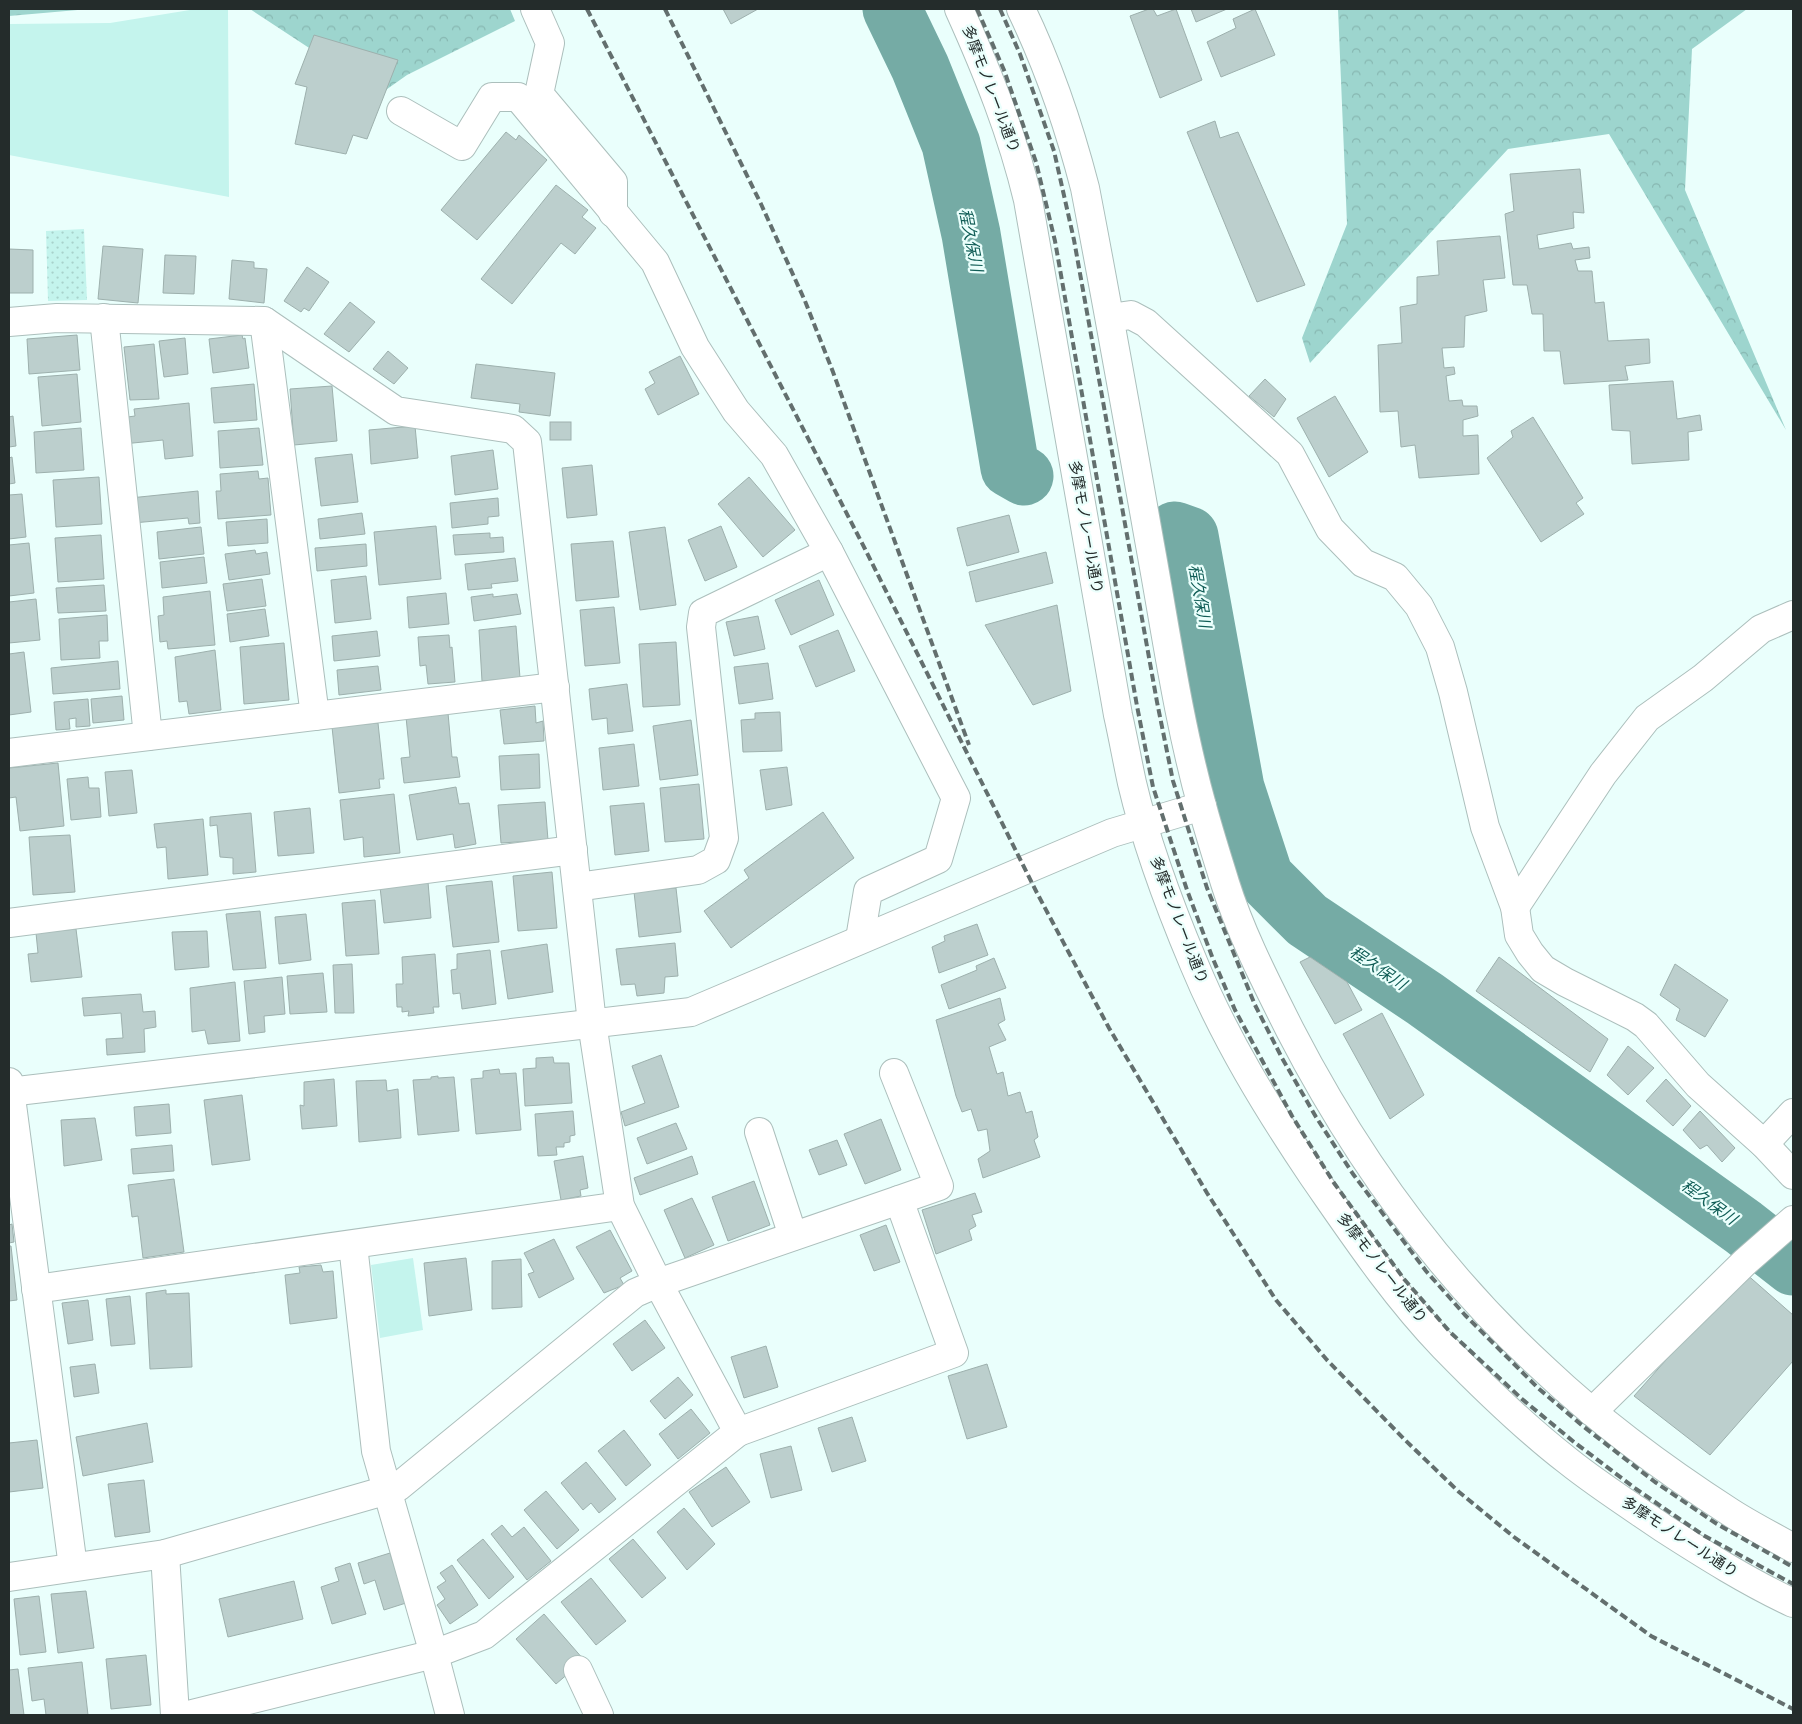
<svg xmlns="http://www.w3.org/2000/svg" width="1802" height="1724" viewBox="0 0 1802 1724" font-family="Figtree,'Noto Sans JP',sans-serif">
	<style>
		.grass { fill: #c4f4ed }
		.forest { fill: url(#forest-crowns) }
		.park { fill: url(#park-dots) }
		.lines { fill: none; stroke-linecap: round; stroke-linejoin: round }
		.river { stroke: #75aba5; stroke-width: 59 }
		.building { fill: #bccfcd; stroke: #9db0ad }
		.street-casing { stroke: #acbfbc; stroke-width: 30 }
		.secondary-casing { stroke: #acbfbc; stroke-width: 30 }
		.street { stroke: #fff; stroke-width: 28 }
		.secondary { stroke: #fff; stroke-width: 28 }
		.rail { stroke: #636f6e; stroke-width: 4; stroke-dasharray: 8 4; stroke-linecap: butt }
		.labels { text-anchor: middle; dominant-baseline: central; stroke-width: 4.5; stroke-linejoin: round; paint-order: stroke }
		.street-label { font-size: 15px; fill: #242c2b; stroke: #eafffc }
		.water-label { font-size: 16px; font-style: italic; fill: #105d56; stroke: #eafffc }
	</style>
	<defs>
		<pattern id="forest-crowns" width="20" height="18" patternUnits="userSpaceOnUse" patternTransform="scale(1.25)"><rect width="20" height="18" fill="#9dd5ce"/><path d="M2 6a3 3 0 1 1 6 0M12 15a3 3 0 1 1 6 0" fill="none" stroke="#87b7b1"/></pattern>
		<pattern id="park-dots" width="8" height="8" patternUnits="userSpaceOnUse" patternTransform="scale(1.25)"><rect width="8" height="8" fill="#c4f4ed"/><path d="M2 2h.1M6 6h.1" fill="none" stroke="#a8d1cb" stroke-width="1.8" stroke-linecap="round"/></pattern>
	</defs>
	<rect width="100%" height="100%" fill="#eafffc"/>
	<g class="grass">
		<path d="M196,9h32l1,188 -220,-42v-131l101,-1z"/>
		<path d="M413,1258l10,72 -43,8 -9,-73z"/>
	</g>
	<g class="forest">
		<path d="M9,9h80l-80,7z"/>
		<path d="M250,9h260l5,12 -108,54 -51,36 -27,-50z"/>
		<path d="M1338,9h409l-55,40 -7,141 101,240 -177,-296 -101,15 -198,214 -8,-25 45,-114z"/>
	</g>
	<path class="park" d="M84,229l3,71 -39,1 -2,-70z"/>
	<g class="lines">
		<g class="river">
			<path d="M892,9l28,58 31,77 20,90 39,234 14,8"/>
			<path d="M1175,531l14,5 46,252 29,89 43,43 118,79 318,228 50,39"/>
		</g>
	</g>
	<g class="building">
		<path d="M723,9h35l-27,15z"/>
		<path d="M1149,9h4l4,7 19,-7 26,71 -42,18 -30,-82z"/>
		<path d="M1191,9h36l-31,13z"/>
		<path d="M1255,9l20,46 -54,22 -14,-35 29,-14 -3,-9z"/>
		<path d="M314,35l84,25 -31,79 -14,-4 -7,19 -51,-10 12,-57 -12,-3z"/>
		<path d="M1215,121l5,17 18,-6 67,153 -48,17 -70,-170z"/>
		<path d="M506,132l10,8 3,-5 28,25 -70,80 -36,-30z"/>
		<path d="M1580,169l4,44 -11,-1 1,16 -37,7 2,14 32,-6 2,6 16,-2 1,11 -15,2 3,11h14l3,32 9,-1 4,39 41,-2 1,24 -25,3 3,14 -64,4 -4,-33h-16l-1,-37h-11l-5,-29h-14l-8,-71 9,-3 -4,-37z"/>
		<path d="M556,185l32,25 -6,7 14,11 -21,26 -14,-11 -49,61 -31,-25z"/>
		<path d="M1500,236l5,42 -22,2 4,31 -22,5 -1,31 -22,1 2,20 10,-1 1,7 -9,2 3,25 13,-1 1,6h14l1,10 -15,4v16l15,-1 1,39 -60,4 -4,-33 -14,2 -3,-36 -18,1 -2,-67 24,-2 -2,-36 17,-3v-27l22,-2 -2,-34z"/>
		<path d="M103,246l40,3 -5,54 -40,-4z"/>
		<path d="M9,249l24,1v43h-24z"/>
		<path d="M165,255l31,1 -2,38 -31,-1z"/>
		<path d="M232,260l22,2v6l13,1 -3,34 -35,-4z"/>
		<path d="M307,267l22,15 -20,29 -5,-3 -3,4 -17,-11z"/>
		<path d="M350,302l25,20 -26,30 -25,-18z"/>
		<path d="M77,335l3,35 -51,4 -2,-35z"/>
		<path d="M242,335l1,4 2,-1 4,30 -36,5 -4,-34z"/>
		<path d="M185,338l3,36 -24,3 -5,-36z"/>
		<path d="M154,344l5,55 -29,1 -6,-53z"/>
		<path d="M388,351l20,17 -14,16 -21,-15z"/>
		<path d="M680,356l19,38 -41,21 -13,-26 10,-6 -6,-11z"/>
		<path d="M476,364l79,9 -5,43 -31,-4 1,-8 -49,-6z"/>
		<path d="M77,374l4,48 -39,4 -4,-49z"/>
		<path d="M1265,379l21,20 -12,18 -25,-21z"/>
		<path d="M1673,381l4,38 23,-4 2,15 -14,2 1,28 -57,4 -2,-33 -18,-1 -3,-45z"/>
		<path d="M254,384l3,36 -43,3 -3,-35z"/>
		<path d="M332,386l5,55 -43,4 -4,-56z"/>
		<path d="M1335,396l33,56 -39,25 -32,-59z"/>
		<path d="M189,403l4,53 -28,3 -2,-19 -40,4 -3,-26 15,-2 -1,-7z"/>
		<path d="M13,416l3,30 -7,1v-30z"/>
		<path d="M1533,417l50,81 -7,5 8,11 -43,28 -54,-84 26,-21 -2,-6z"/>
		<rect x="550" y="422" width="21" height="18"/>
		<path d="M415,426l3,32 -47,6 -2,-34z"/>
		<path d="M81,428l3,42 -48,3 -2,-41z"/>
		<path d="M259,428l4,37 -43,3 -2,-37z"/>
		<path d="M493,450l5,39 -43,6 -4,-39z"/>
		<path d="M352,454l6,48 -37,4 -6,-48z"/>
		<path d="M12,457l3,26 -6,1v-26z"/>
		<path d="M592,465l5,50 -30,3 -5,-50z"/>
		<path d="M258,471l1,8 9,-1 3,37 -53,4 -2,-28h5l-1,-17z"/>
		<path d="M99,477l3,47 -46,3 -3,-47z"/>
		<path d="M749,477l46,53 -32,27 -45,-53z"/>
		<path d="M198,491l2,32 -11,1 -1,-6 -55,5 -3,-25z"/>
		<path d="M22,494l4,43 -17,2v-44z"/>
		<path d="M498,498l1,18 -11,1v7l-36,4 -2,-25z"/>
		<path d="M362,513l3,21 -45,5 -2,-20z"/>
		<path d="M1009,515l10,37 -52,14 -10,-38z"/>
		<path d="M267,519l1,24 -40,3 -2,-24z"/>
		<path d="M436,526l5,53 -62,6 -5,-53z"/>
		<path d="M721,526l16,41 -32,14 -17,-41z"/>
		<path d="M201,527l3,27 -45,5 -2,-27z"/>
		<path d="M665,527l11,78 -36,5 -11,-78z"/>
		<path d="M490,533v5l13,-1 1,15 -49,3 -2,-20z"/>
		<path d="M101,535l3,44 -46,3 -3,-44z"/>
		<path d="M613,541l6,56 -43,4 -5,-57z"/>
		<path d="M29,543l5,50 -25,3v-51z"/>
		<path d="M366,544l1,22 -50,5 -2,-23z"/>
		<path d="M255,550l1,4 11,-2 3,22 -41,6 -4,-26z"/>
		<path d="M1046,552l7,31 -77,19 -7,-30z"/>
		<path d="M204,557l3,26 -45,5 -2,-26z"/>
		<path d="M515,558l3,23 -27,3 1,4 -24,2 -3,-26z"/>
		<path d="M366,576l5,43 -36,4 -4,-43z"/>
		<path d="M262,579l4,27 -39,5 -4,-27z"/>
		<path d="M819,580l15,35 -43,20 -16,-35z"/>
		<path d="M104,585l2,26 -48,2 -2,-25z"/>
		<path d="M210,591l5,54 -47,4 -1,-8 -7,1 -2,-26 6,-1 -1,-18z"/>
		<path d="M446,593l3,31 -40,4 -2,-31z"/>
		<path d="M493,594v3l24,-3 4,20 -47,7 -3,-24z"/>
		<path d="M36,599l4,41 -31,3v-41z"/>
		<path d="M1057,605l14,86 -38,14 -48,-80z"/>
		<path d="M614,607l6,56 -35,3 -5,-56z"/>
		<path d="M265,609l4,27 -39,6 -3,-28z"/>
		<path d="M107,615l1,26h-9l1,17 -39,2 -2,-41z"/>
		<path d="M758,616l7,33 -31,7 -8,-34z"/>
		<path d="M516,626l4,52 -38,3 -3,-51z"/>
		<path d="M838,630l17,41 -39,16 -17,-41z"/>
		<path d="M377,631l3,25 -46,5 -2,-25z"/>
		<path d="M449,635l1,13 2,-1 3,35 -27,2 -2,-19 -6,1 -2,-29z"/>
		<path d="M676,642l4,63 -37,2 -4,-63z"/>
		<path d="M284,643l5,57 -45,4 -4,-57z"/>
		<path d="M215,650l6,60 -32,4 -2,-13 -8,1 -4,-45z"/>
		<path d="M24,652l7,60 -22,3v-61z"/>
		<path d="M118,661l2,28 -67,5 -2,-26z"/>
		<path d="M768,663l5,36 -34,5 -5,-37z"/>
		<path d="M378,666l3,24 -42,5 -2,-25z"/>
		<path d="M627,684l6,47 -25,3 -1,-16 -15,2 -3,-31z"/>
		<path d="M122,696l2,24 -31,3 -2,-24z"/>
		<path d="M88,699l2,27 -14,1v-9l-7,1 1,10 -14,1 -2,-28z"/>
		<path d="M535,706l1,17 7,-2 1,20 -40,3 -4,-34z"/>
		<path d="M780,712l2,39 -39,1 -2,-32 14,-1v-6z"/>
		<path d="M448,713l4,44h5l3,20 -56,6 -3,-25 9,-1 -4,-40z"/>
		<path d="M691,720l7,55 -38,5 -7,-54z"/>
		<path d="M378,723l6,56h-5l1,9 -41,5 -7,-66z"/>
		<path d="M634,744l5,42 -36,4 -4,-42z"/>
		<path d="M539,754l1,34 -39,2 -2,-34z"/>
		<path d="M58,763l6,63 -44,5 -4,-34 -7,1v-30z"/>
		<path d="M787,767l5,38 -26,5 -6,-40z"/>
		<path d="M132,770l5,43 -28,3 -4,-44z"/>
		<path d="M88,777l1,11h10l2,29 -30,3 -4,-41z"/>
		<path d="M699,784l5,55 -39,3 -5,-54z"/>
		<path d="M456,787l3,17 10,-1 7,41 -21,4 -2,-14 -36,6 -8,-45z"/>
		<path d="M394,794l6,59 -36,4 -1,-20 -19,3 -4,-40z"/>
		<path d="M545,802l3,38 -47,3 -3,-38z"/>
		<path d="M644,803l5,48 -34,4 -5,-49z"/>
		<path d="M310,808l4,45 -36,3 -4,-44z"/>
		<path d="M823,812l31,46 -123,90 -27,-37 45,-33 -5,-8z"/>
		<path d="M251,813l5,59 -23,2v-16l-13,-1 -3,-32 -7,1v-9z"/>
		<path d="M203,819l5,56 -40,4 -2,-32 -9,1 -3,-24z"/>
		<path d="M70,835l5,57 -42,3 -4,-58z"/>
		<path d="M552,872l5,56 -39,3 -5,-55z"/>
		<path d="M492,881l7,61 -46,5 -7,-61z"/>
		<path d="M428,882l3,36 -47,5 -4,-36z"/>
		<path d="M676,888l5,44 -42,5 -5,-45z"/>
		<path d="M375,900l4,54 -33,2 -4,-53z"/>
		<path d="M260,911l6,57 -33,2 -7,-56z"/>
		<path d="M306,914l5,46 -32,4 -4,-47z"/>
		<path d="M977,924l11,31 -49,18 -7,-26 13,-6 -1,-5z"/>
		<path d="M76,929l6,48 -51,5 -3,-28 10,-1 -2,-20z"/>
		<path d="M207,931l2,36 -34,3 -3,-38z"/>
		<path d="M675,943l3,33 -13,1 -1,16 -27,3 -2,-12 -14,1 -5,-36z"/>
		<path d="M547,944l6,48 -45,7 -7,-48z"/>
		<path d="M490,950l6,54 -34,5 -2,-16 -7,1 -2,-24 6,-1v-15z"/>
		<path d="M435,954l4,53h-6l1,6 -26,3 1,-5 -7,1v-5h-5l-1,-23h7l-1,-27z"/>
		<path d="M1310,957l37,25 15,28 -27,14 -35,-62z"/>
		<path d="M1499,957l109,82 -18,33 -114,-81z"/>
		<path d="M994,958l12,30 -57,21 -8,-24 36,-15 -1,-4z"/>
		<path d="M352,964l2,49h-19l-2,-48z"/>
		<path d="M1675,964l53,36 -23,37 -29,-17 4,-11 -20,-14z"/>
		<path d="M323,973l4,39 -37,2 -3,-38z"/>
		<path d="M282,977l3,37 -21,2 1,16 -16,2 -5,-53z"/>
		<path d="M235,982l5,59 -32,3 -3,-14 -13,2 -2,-44z"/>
		<path d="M141,994l2,18 12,-1 1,16 -12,2 1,23 -38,3 -1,-16 17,-1 -2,-25 -37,3 -2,-18z"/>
		<path d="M1000,998l5,22 -7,4 8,16 -17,7 8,27 6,-2 5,24 12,-4 6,21 6,-2 6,26 -4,3 6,17 -57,21 -5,-19 12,-8 -3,-22 -9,2 -7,-22 -9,3 -6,-16 -20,-76z"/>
		<path d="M1382,1013l42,82 -34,24 -47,-85z"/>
		<path d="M1628,1046l26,22 -26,27 -21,-20z"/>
		<path d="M661,1055l18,52 -54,19 -4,-14 24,-9 -13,-37z"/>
		<path d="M553,1057l1,6h15l3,40 -47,3 -2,-37 13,-1v-10z"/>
		<path d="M499,1069l1,5 16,-1 5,57 -45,4 -5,-55 12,-1v-7z"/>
		<path d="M438,1076v2l16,-1 5,54 -41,4 -5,-55 18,-1v-2z"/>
		<path d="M334,1079l3,47 -35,3 -2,-24 4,1v-24z"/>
		<path d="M1666,1079l25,27 -18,20 -27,-25z"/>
		<path d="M386,1080l1,11 11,-2 3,49 -42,4 -3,-61z"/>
		<path d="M242,1095l8,65 -38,5 -8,-65z"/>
		<path d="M169,1104l2,29 -35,3 -2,-29z"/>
		<path d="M573,1111l2,24 -5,1v6l-6,1v4h-8l1,8 -19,1 -3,-42z"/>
		<path d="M1700,1111l35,37 -13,14 -15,-17 -7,4 -17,-19z"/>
		<path d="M95,1118l7,42 -38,6 -3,-46z"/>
		<path d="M881,1119l20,51 -36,14 -21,-50z"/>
		<path d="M676,1123l11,26 -40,15 -10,-26z"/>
		<path d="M837,1140l10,25 -28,10 -10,-25z"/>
		<path d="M172,1145l2,26 -41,3 -2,-25z"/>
		<path d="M583,1156l5,32 -8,2 1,6 -20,4 -7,-39z"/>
		<path d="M692,1156l6,18 -58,21 -6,-17z"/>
		<path d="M174,1179l10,73 -41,6 -5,-42 -6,1 -4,-32z"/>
		<path d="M754,1181l16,44 -42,16 -16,-44z"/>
		<path d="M975,1193l7,19 -10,3 4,11 -7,4 3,10 -36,14 -14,-44z"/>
		<path d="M692,1198l22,47 -29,13 -21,-48z"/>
		<path d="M12,1224l2,18 -5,1v-18z"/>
		<path d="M886,1225l14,37 -26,9 -14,-36z"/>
		<path d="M610,1230l22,41 -12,7 4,7 -20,8 -28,-46z"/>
		<path d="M554,1239l20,40 -35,19 -11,-24 6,-2 -10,-19z"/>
		<path d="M9,1246h2l6,54 -8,1z"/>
		<path d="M466,1258l6,52 -43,6 -5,-53z"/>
		<path d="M521,1259l1,48 -30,2v-48z"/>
		<path d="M321,1265l2,7 10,-1 4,47 -47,6 -5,-49 15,-2 -1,-6z"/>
		<path d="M1744,1272l49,43v46l-83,94 -76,-59z"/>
		<path d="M166,1290v4l23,-1 3,74 -42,2 -4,-76z"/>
		<path d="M130,1296l5,48 -24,2 -5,-47z"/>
		<path d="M88,1300l5,40 -25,4 -6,-41z"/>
		<path d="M645,1320l20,28 -33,23 -19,-27z"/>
		<path d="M766,1346l12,41 -34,11 -13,-41z"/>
		<path d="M95,1364l4,29 -25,4 -4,-30z"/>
		<path d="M987,1364l20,63 -40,12 -19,-63z"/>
		<path d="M678,1377l15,18 -28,24 -15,-18z"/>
		<path d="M691,1409l19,24 -32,26 -19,-25z"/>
		<path d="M852,1417l14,44 -34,11 -14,-44z"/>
		<path d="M147,1423l6,39 -70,14 -7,-39z"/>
		<path d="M624,1430l27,35 -25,21 -28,-35z"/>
		<path d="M37,1440l6,48 -34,4v-49z"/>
		<path d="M791,1446l11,44 -31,8 -11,-44z"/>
		<path d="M586,1462l30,37 -17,14 -8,-10 -8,7 -22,-27z"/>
		<path d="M726,1467l24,35 -38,25 -23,-35z"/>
		<path d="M144,1480l6,52 -35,5 -7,-53z"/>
		<path d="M546,1491l33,39 -22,19 -33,-39z"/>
		<path d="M684,1508l31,36 -28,26 -30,-38z"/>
		<path d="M502,1525l10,12 12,-10 27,34 -24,19 -36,-46z"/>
		<path d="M483,1539l31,38 -25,22 -32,-39z"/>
		<path d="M633,1539l33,39 -24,20 -33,-39z"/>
		<path d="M390,1553l16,50 -22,7 -9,-30 -11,4 -6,-21z"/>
		<path d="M350,1563l16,51 -34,10 -11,-37 18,-6 -4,-13z"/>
		<path d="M452,1565l26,40 -28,19 -13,-19 8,-6 -8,-12 9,-6 -6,-8z"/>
		<path d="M591,1578l35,43 -30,24 -35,-43z"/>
		<path d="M294,1581l9,38 -75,18 -9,-38z"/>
		<path d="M86,1591l8,57 -36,5 -7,-59z"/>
		<path d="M39,1596l7,56 -26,3 -6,-56z"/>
		<path d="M544,1614l40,46 -28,24 -40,-45z"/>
		<path d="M146,1655l5,50 -40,4 -5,-50z"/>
		<path d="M82,1662l6,53h-42l-2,-16 -12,2 -4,-33z"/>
		<path d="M18,1669l6,46h-15v-45z"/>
	</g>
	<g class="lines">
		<defs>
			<g id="street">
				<path d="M535,9l15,34 -11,51 74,88v31"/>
				<path d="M401,111l61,35 30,-49h26l137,165 40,85 41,64 38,44 55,97 127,246 -18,61 -70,32 -8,48"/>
				<path d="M104,318l44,418"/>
				<path d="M1110,318l21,-3 15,8 144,131 40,75 33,34 32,14 24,29 21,41 13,45 32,135 30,80 4,28 11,18 13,16 22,13 70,35 11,8 52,60 66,59 29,31"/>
				<path d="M264,321l51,395"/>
				<path d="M9,322l48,-4 207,3 132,90 117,18 14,13 65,581 28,183 38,77 80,149 216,-79 -55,-153 -241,83 -23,10 -237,194 -233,67 -156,23"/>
				<path d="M9,753l546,-66"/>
				<path d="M577,887l121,-17 18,-10 8,-22 -23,-211 2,-14 126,-61"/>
				<path d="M1515,907l88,-133 44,-56 56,-40 58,-49 32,-14"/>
				<path d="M9,923l564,-73"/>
				<path d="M894,1073l45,113 -40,14"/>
				<path d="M9,1082l64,485"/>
				<path d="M9,1092l682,-80 421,-179 90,-27"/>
				<path d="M759,1132l34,104"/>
				<path d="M1764,1144l29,-31"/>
				<path d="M353,1245l23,206 58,203 16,61"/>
				<path d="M36,1289l584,-83"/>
				<path d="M1592,1412l153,-150 48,-42"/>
				<path d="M165,1554l10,161"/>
				<path d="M578,1670l21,45"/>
				<path d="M188,1715l246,-61 50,-19 254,-203"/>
			</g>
			<g id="secondary">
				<path d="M959,9c28,62 53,124 69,191l90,515c5,22 9,45 14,68 14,60 38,124 62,181 31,75 74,145 119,212 41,59 81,119 131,171 39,40 80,80 124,114 30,24 63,45 95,67 42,27 85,54 130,75"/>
				<path d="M1021,9c28,58 48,117 64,179 23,119 44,238 65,357 16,87 28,175 52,261 7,26 15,51 23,77 16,51 41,99 65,147 65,126 150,244 255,340 56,53 120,100 185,142 20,13 42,24 63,36"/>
			</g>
		</defs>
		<use href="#street" class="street-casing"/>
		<use href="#secondary" class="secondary-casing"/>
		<use href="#street" class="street"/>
		<use href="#secondary" class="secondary"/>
		<g class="rail">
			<path d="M587,9l278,540 172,344 72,135 98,165 69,107 51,60 78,80 54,52 55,45 137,99 142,73"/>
			<path d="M665,9l96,195 44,97 28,71 136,373"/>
			<path d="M977,9l27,61 32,92 19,79 82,465 16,81 34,103 26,69 22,51 57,106 42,67 70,96 46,53 72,67 52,43 62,47 67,46 90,49"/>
			<path d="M1000,9l20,45 34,97 20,89 83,462 16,79 34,107 48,117 27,53 34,59 37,57 73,97 39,44 73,73 46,39 71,55 62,42 76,43"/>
		</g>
	</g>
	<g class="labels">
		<g class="street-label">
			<text transform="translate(991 89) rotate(69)">多摩モノレール通り</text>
			<text transform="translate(1086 527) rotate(80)">多摩モノレール通り</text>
			<text transform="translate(1179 920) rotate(69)">多摩モノレール通り</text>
			<text transform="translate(1382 1268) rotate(52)">多摩モノレール通り</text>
			<text transform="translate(1680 1537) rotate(33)">多摩モノレール通り</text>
		</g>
		<g class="water-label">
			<text transform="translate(971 240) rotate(79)">程久保川</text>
			<text transform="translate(1200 596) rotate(80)">程久保川</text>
			<text transform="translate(1378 968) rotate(34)">程久保川</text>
			<text transform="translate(1709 1202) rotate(36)">程久保川</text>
		</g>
	</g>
	<rect width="1802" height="1724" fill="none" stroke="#242c2b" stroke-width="20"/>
</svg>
